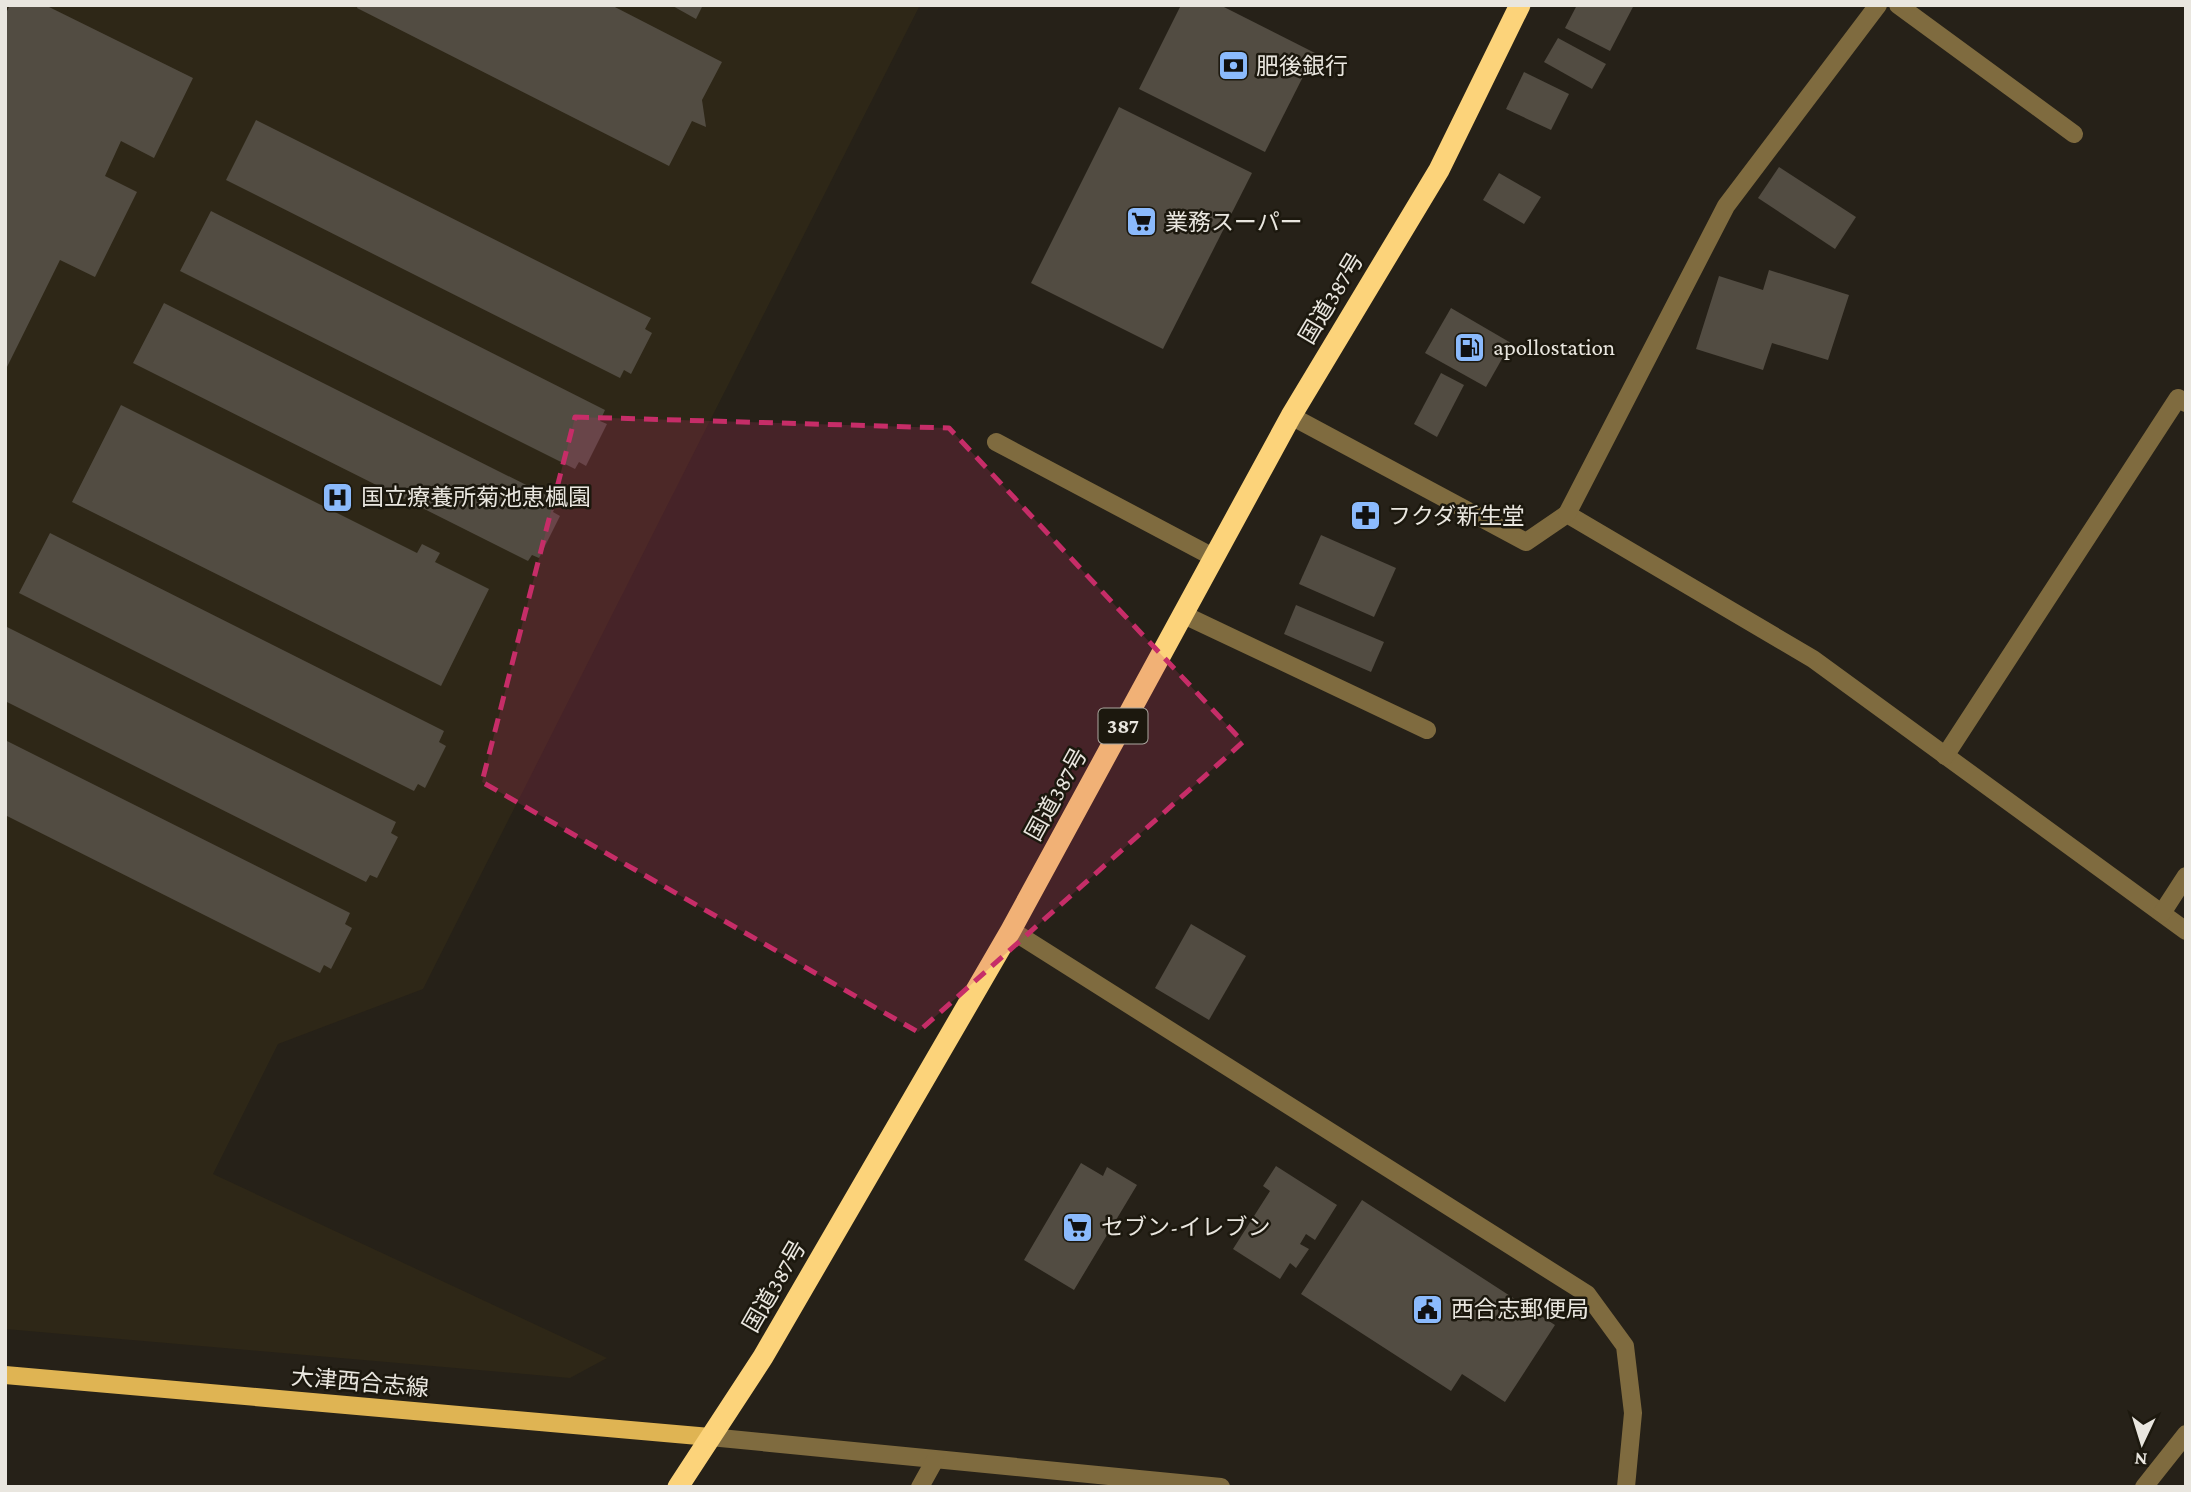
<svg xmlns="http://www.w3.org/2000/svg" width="2191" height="1492" viewBox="0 0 2191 1492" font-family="'Crimson Pro','Noto Sans JP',serif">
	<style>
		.built { fill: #2e2717 }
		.building { fill: #524c42 }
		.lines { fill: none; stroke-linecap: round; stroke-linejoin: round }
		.minor { stroke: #7f6b3f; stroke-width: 18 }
		.major { stroke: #dfb453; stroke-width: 18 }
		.highway { stroke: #fcd37a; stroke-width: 21 }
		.marked { fill: #c62d68; fill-opacity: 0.2; stroke: #c62d68; stroke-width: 5; stroke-dasharray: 14 9; stroke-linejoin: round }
		.labels { text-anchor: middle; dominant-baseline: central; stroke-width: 5; stroke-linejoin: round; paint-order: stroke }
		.shield { fill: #1c180e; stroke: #aca8a0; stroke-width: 2 }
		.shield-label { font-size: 21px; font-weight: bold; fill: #e9e6df }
		.poi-label { font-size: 23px; fill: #e9e6df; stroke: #1c180e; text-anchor: start }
		.street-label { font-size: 23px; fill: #e9e6df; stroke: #1c180e }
	</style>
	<rect width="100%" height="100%" fill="#262118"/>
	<path class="built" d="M5,5h915l-497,984 -145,55 -65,130 394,184 -37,20 -565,-49z"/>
	<g class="building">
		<path d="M10,5h35l148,73 -39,80 -33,-17 -16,35 32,16 -42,85 -35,-17 -55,111v-356z"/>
		<path d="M358,5h253l111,57 -20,38 4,27 -14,-6 -23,45 -312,-158z"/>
		<path d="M671,5h32l-7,14z"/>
		<path d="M1181,5h39l95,48 -50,99 -126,-63z"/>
		<path d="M1577,5h57l-24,46 -45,-23z"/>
		<path d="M1558,38l48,26 -14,25 -48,-27z"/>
		<path d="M1524,72l45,22 -18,36 -45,-21z"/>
		<path d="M1119,107l133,66 -89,176 -132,-66z"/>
		<path d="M256,120l395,198 -6,11 7,4 -21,41 -7,-4 -4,8 -394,-198z"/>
		<path d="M1779,167l77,50 -21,32 -77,-51z"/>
		<path d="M1499,173l42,24 -17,27 -41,-24z"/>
		<path d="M211,211l394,199 -5,11 7,3 -21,42 -7,-4 -4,7 -395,-198z"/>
		<path d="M1769,270l80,25 -21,65 -56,-17 -9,27 -67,-21 23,-73 44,14z"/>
		<path d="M164,303l394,198 -5,11 7,4 -21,42 -7,-3 -4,6 -395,-198z"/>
		<path d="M1451,308l60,35 -25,44 -61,-34z"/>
		<path d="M1441,373l23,12 -27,52 -23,-13z"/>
		<path d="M121,405l296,148 5,-9 18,9 -5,9 54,27 -48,97 -369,-184z"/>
		<path d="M50,533l394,198 -5,11 7,4 -21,42 -7,-4 -4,7 -395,-198z"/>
		<path d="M1321,535l75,33 -22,49 -75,-33z"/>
		<path d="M1296,605l88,37 -13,30 -87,-38z"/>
		<path d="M5,626l391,196 -5,11 7,4 -21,41 -7,-3 -4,7 -361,-181z"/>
		<path d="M5,740l345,173 -5,11 7,4 -21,41 -7,-4 -4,8 -315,-158z"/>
		<path d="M1191,924l55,32 -37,64 -54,-32z"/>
		<path d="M1081,1163l22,13 4,-9 30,18 -63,105 -50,-30z"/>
		<path d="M1276,1166l61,39 -22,35 -9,-6 -6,10 9,5 -13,19 -6,-5 -10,16 -47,-30 37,-58 -7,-5z"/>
		<path d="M1362,1200l193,125 -50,77 -43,-28 -11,17 -150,-97z"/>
	</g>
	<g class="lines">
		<g class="minor">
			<path d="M1898,5l176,129"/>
			<path d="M1291,416l235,126 41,-28 246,145 373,272"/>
			<path d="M996,442l217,115"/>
			<path d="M1567,514l159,-308 152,-201"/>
			<path d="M1182,614l245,116"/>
			<path d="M1945,756l233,-358 8,5"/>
			<path d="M2162,913l24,-37"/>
			<path d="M1011,930l576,364 38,52 8,67 -7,74"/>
			<path d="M710,1437l511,50"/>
			<path d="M920,1487l15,-27"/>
			<path d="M2144,1487l42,-53"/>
		</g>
		<path class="major" d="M5,1375l705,62"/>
		<path class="highway" d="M678,1487l85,-130 248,-427 280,-514 148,-246 81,-165"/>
	</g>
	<path class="marked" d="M575,417l374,11 294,314 -325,290 -436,-250z"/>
	<defs>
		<symbol id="bank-square" viewBox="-11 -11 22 22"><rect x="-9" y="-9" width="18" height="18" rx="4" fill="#8bbafc" stroke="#1c180e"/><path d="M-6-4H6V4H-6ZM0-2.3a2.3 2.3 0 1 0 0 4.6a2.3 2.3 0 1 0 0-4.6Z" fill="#111"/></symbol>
		<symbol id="supermarket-square" viewBox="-11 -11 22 22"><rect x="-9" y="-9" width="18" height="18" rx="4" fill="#8bbafc" stroke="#1c180e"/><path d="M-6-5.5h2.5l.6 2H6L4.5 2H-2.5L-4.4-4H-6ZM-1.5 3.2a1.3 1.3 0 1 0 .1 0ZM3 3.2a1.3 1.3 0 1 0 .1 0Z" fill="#111"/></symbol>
		<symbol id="fuel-square" viewBox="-11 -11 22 22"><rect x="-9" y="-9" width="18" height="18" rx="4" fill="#8bbafc" stroke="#1c180e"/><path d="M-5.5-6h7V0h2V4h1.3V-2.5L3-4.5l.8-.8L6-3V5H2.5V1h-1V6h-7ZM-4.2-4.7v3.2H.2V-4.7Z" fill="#111"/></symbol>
		<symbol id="hospital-square" viewBox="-11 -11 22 22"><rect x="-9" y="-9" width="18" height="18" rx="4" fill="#8bbafc" stroke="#1c180e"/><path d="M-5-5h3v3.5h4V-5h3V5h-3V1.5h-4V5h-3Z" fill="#111"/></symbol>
		<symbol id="pharmacy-square" viewBox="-11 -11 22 22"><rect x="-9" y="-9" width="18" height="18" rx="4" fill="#8bbafc" stroke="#1c180e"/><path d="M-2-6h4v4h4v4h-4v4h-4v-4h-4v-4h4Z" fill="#111"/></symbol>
		<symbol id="civic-square" viewBox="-11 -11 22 22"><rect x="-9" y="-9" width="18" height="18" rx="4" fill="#8bbafc" stroke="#1c180e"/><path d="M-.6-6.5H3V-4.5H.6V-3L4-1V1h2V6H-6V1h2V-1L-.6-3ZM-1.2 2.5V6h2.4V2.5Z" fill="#111"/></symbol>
	</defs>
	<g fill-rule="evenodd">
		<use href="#bank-square" x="1216" y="48" width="35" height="35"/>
		<use href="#supermarket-square" x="1124" y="204" width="35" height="35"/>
		<use href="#fuel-square" x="1452" y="330" width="35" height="35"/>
		<use href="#hospital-square" x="320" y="480" width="35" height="35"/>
		<use href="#pharmacy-square" x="1348" y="498" width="35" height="35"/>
		<use href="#supermarket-square" x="1060" y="1210" width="35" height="35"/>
		<use href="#civic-square" x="1410" y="1292" width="35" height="35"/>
	</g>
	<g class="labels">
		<rect class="shield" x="1098.5" y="708.5" width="49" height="35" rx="5"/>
		<g class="shield-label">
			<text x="1123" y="726">387</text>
		</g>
		<g class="poi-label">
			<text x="1256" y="66">肥後銀行</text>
			<text x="1165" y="222">業務スーパー</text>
			<text x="1493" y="347">apollostation</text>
			<text x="361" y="497">国立療養所菊池恵楓園</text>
			<text x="1388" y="516">フクダ新生堂</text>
			<text x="1101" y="1227">セブン-イレブン</text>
			<text x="1451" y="1309">西合志郵便局</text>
		</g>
		<g class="street-label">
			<text transform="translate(1331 298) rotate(-59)">国道387号</text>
			<text transform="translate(1056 794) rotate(-61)">国道387号</text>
			<text transform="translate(774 1286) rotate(-60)">国道387号</text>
			<text transform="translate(360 1382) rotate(5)">大津西合志線</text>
		</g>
	</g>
	<rect width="2191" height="1492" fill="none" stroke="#e9e6df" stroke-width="14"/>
	<g transform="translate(2142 1443) rotate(184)" stroke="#1c180e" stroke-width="5" paint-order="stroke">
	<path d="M0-5L12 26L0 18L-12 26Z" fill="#e9e6df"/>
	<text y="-10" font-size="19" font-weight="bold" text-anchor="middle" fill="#e9e6df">N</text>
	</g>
</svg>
